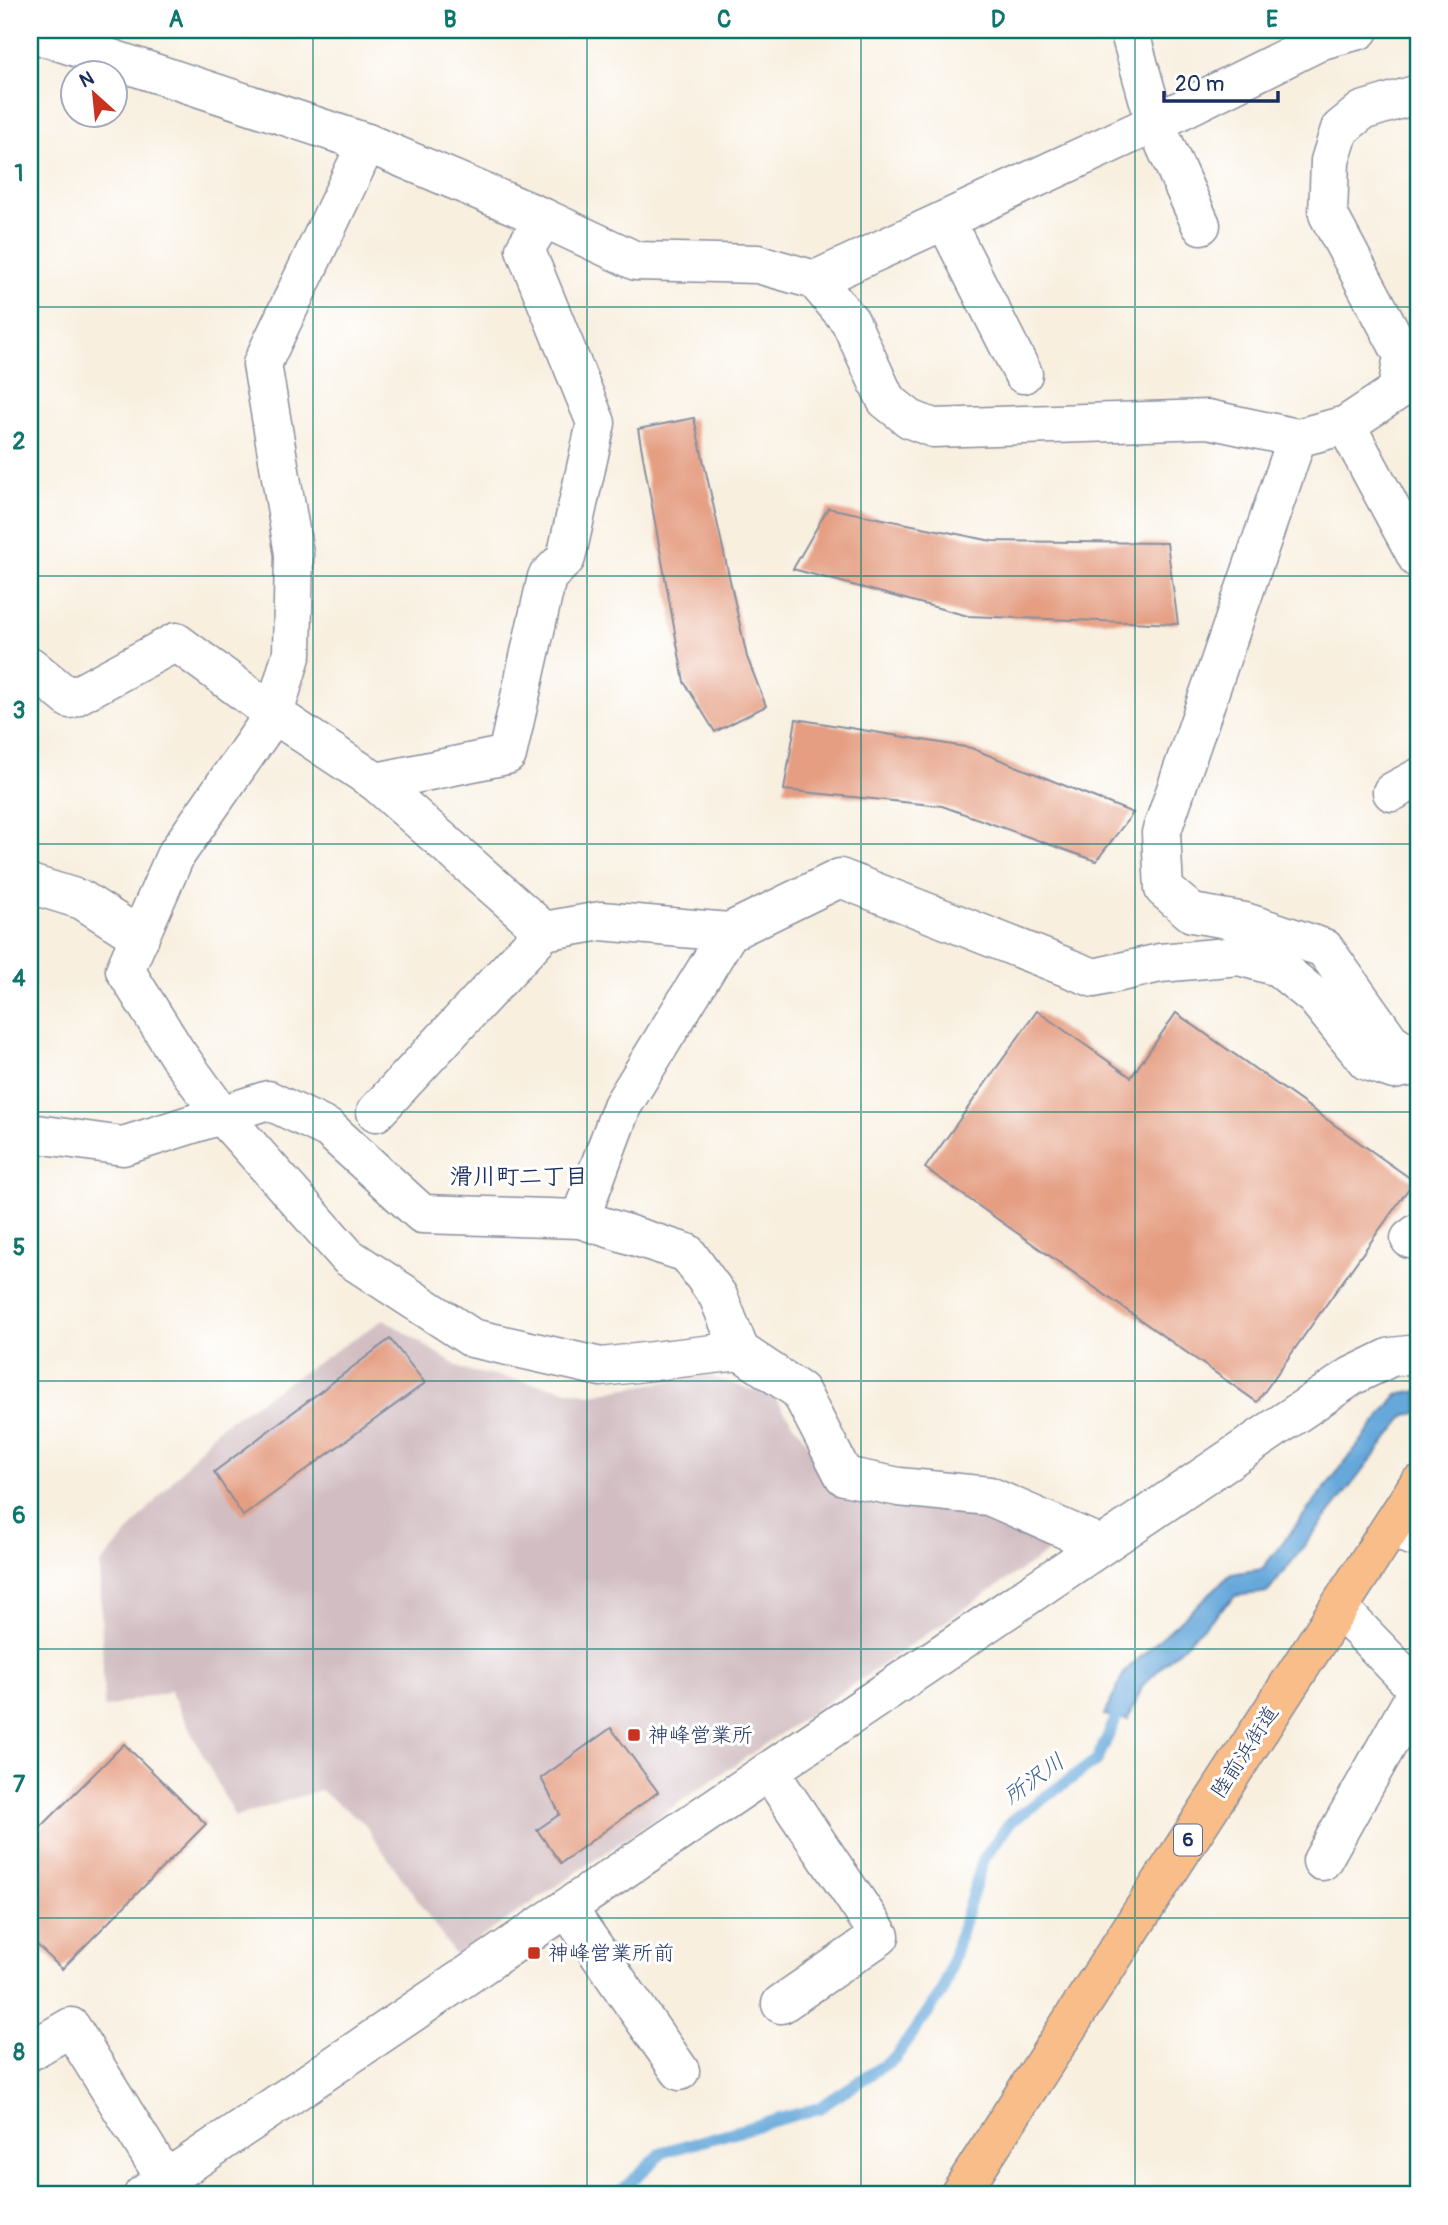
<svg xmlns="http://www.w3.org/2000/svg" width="1448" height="2225" viewBox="0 0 1448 2225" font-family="Pangolin,'Klee One',sans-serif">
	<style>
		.industrial { fill: #d2bec2 }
		.water { fill: #66a8da; stroke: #406c9c; stroke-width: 2 }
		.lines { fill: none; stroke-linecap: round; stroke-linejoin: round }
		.stream { stroke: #66a8da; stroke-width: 12 }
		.building { fill: #e59e82 }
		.minor-casing { stroke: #8a8f9e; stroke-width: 41 }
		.highway-casing { stroke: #8a8f9e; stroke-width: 41 }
		.minor { stroke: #fff; stroke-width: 38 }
		.highway { stroke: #f8bd89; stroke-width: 38 }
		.grid { fill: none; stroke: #0f766e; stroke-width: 2; stroke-opacity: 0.55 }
		.poi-dot { fill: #c8321e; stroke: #fff; stroke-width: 2.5 }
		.labels { text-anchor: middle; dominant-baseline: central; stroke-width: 6; stroke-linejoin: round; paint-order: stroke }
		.shield { fill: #fff; stroke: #5f6d8e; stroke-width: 2 }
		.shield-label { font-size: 19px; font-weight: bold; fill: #1b2f5e }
		.poi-label { font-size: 21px; fill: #1b2f5e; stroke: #fff; text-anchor: start }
		.street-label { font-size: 21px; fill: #1b2f5e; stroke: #fff }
		.neighbourhood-label { font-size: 23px; font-weight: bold; fill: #1b2f5e; stroke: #fff }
		.water-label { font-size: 23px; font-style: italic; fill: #395f90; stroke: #fff }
		.neatline { fill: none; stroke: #0f766e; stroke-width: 2.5 }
		.grid-label { font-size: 23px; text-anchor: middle; font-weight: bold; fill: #0f766e }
	</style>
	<rect width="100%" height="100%" fill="#fff"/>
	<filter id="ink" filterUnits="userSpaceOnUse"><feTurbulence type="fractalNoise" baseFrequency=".0143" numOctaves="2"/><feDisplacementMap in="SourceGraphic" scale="14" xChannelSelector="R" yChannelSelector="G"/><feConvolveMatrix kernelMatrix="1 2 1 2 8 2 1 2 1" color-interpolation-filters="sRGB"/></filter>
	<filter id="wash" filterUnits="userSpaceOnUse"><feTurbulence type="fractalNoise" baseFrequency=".00686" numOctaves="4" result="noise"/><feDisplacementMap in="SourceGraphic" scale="28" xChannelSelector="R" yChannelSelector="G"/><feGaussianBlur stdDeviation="1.57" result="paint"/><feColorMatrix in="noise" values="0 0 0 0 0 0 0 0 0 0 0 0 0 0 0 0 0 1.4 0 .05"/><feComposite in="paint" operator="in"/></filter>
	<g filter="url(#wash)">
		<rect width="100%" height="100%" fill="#f8efdf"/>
		<path class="industrial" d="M384,1319l79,51 127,24 116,-19 68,22 75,103 139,16 65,19 -4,16 -594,404 -92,-133 -43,-32 -85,27 -65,-126 -66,17 -4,-143 118,-137z"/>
		<path class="water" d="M1418,1391v22l-12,2 -138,177 -33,4 -92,89 -15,35 -24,-5 21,-44 106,-97 31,-5 135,-174z"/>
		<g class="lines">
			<path class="stream" d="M617,2195l46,-43 156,-44 76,-50 48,-67 40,-131 27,-38 87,-62 26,-57"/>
		</g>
		<g id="blocks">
			<g class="building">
				<path d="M694,418l53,239 19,49 -51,26 -31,-50 -46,-253z"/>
				<path d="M828,508l164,33 175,2 11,81 -210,-8 -175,-47z"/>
				<path d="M796,719l175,29 162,65 -37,48 -154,-55 -158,-16z"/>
				<path d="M1037,1011l94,66 45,-64 238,168 -157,221 -332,-234z"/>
				<path d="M390,1339l35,44 -182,133 -29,-44z"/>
				<path d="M611,1728l47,64 -97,71 -24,-33 23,-16 -19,-36z"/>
				<path d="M124,1744l82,80 -144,145 -32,-31v-100z"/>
			</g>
		</g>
	</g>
	<g filter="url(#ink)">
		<use href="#blocks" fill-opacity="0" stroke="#8a8f9e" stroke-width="2"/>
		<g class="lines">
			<defs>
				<g id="minor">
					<path d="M1129,30l26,93 46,102"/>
					<path d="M30,32l337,111 177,75 92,43 122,3 57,16 35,41 36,79 24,19 23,9 275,-9 89,19"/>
					<path d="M1418,94l-56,17 -22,18 -10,32 -2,53 75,141 -6,36 -51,34 72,134"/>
					<path d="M367,143l-105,221 32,190 -2,99 -18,61 -99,142 -50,114 51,82 45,62 127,143 124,81 129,29 139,-16 60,40 44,85 55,11 90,9 112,49"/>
					<path d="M945,220l78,154"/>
					<path d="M815,280l340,-157 167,-83 37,-10"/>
					<path d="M1346,425l-49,13 -136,395 3,56 28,24 53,9 79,26 66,93 28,20"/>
					<path d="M30,666l40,33 106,-57 98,72 102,68 168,149"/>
					<path d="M376,782l131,-27 40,-178 19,-19 30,-135 -71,-174 19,-31"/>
					<path d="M1392,792l26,-14"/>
					<path d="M30,884l52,16 58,37"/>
					<path d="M376,1112l168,-181 57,-10 128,11 111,-54 254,100 66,-15 79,-7 39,11 37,30 52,64 27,9 24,-5"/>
					<path d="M30,1133l93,13 145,-46 61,29 93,85 158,5 107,34 31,43 22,55"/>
					<path d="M580,1219l42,-113 107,-174"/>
					<path d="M1410,1239l8,-6"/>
					<path d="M1390,1529l28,9"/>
					<path d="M1339,1608l78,81"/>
					<path d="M769,1771l111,165 -99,68"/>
					<path d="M1322,1861l96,-171"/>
					<path d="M567,1908l113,163"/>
					<path d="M30,2051l41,-24 95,153"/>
					<path d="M143,2195l1209,-819 39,-19 27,-3"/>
				</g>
				<path id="highway" d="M959,2195l459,-710"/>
			</defs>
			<use href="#minor" class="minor-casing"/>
			<use href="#highway" class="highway-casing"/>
			<use href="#minor" class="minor"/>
			<use href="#highway" class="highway"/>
		</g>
	</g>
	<path class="grid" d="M313,30v2165M587,30v2165M861,30v2165M1135,30v2165M30,307h1388M30,576h1388M30,844h1388M30,1112h1388M30,1381h1388M30,1649h1388M30,1918h1388"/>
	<g class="poi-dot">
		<rect x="627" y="1728" width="14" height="14" rx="3.5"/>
		<rect x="527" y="1946" width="14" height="14" rx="3.5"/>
	</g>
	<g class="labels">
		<rect class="shield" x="1174" y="1824.5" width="28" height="31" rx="5"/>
		<g class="shield-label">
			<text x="1188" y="1840">6</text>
		</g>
		<g class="poi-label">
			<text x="648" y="1735">神峰営業所</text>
			<text x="548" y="1953">神峰営業所前</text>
		</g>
		<g class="street-label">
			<text transform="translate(1245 1752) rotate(-57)">陸前浜街道</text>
		</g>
		<g class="neighbourhood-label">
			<text x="519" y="1176">滑川町二丁目</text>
		</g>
		<g class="water-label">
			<text transform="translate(1034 1779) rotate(-36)">所沢川</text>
		</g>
	</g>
	<rect width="1448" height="2225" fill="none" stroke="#fff" stroke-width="77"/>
	<g transform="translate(94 94) rotate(333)"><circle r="33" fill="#ffffff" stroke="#a4acbf" stroke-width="2"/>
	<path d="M0-5L12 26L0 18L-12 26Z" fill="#c8321e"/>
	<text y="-10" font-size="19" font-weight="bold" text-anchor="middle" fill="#1b2f5e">N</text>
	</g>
	<path d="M1164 91v10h114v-10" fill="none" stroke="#1b2f5e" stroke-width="3.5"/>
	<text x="1175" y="91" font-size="21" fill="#1b2f5e" stroke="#ffffff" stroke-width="5" paint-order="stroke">20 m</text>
	<rect x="38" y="38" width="1372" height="2148" class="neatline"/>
	<g class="grid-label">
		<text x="176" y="27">A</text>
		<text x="450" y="27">B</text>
		<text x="724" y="27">C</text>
		<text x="998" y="27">D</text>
		<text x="1272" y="27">E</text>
		<text x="19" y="181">1</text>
		<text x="19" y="449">2</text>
		<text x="19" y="718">3</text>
		<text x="19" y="986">4</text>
		<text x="19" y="1255">5</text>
		<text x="19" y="1523">6</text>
		<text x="19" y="1792">7</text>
		<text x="19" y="2060">8</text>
	</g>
</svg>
